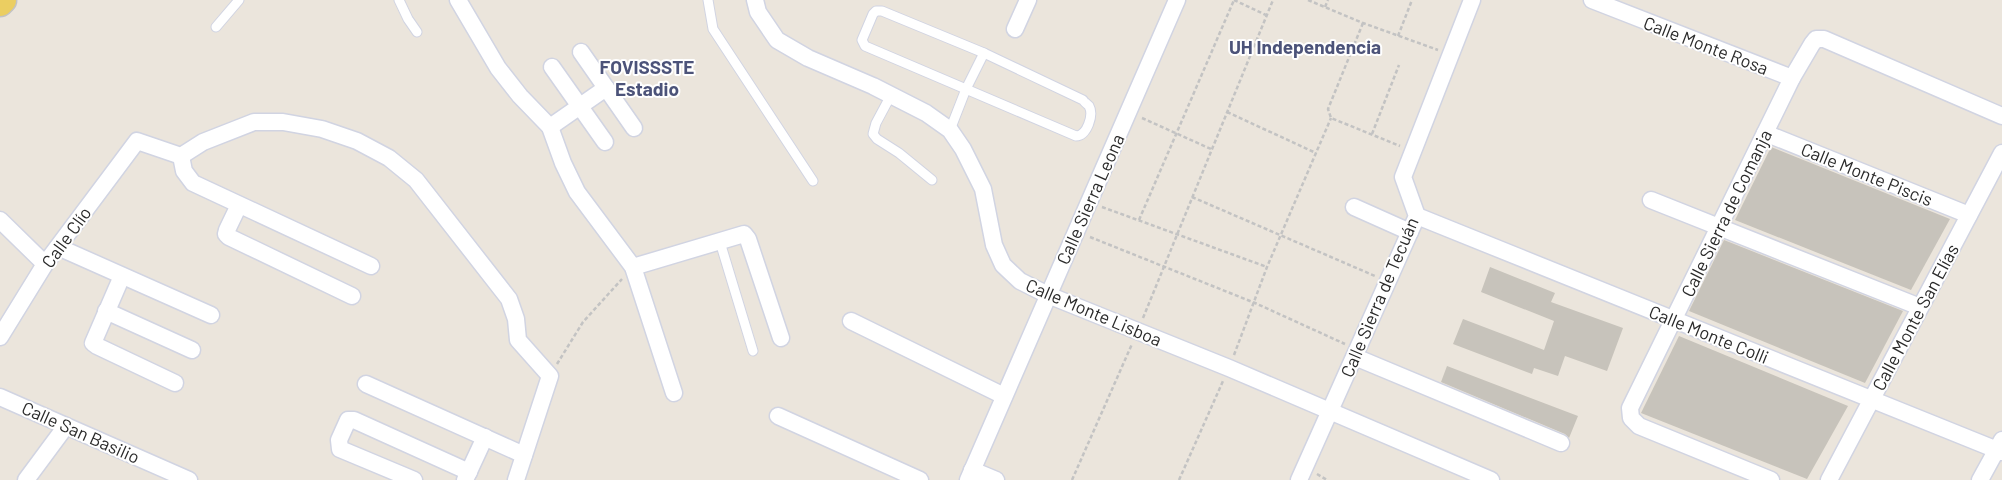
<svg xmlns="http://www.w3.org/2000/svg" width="2002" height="480" viewBox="0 0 2002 480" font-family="Barlow,sans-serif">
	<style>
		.building { fill: #c7c3bb }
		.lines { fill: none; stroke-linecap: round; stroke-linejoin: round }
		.lane-casing { stroke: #d1d4e2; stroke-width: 11 }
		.street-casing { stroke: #d1d4e2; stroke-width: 19 }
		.primary-casing { stroke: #c3c3c3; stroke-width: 29 }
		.path { stroke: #c3c3c3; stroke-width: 2.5; stroke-dasharray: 4 2.5; stroke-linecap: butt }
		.lane { stroke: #fff; stroke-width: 9 }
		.street { stroke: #fff; stroke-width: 16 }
		.primary { stroke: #ebce61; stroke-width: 26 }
		.labels { text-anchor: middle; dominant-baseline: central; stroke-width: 4; stroke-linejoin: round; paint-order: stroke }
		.street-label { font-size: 18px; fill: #2a2a2a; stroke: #fff }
		.neighbourhood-label { font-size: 19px; font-weight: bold; fill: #4c5379; stroke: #fff }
	</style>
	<rect width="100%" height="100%" fill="#ebe5dc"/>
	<g class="building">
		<path d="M1771,147l179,72 -39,71 -176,-70z"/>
		<path d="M1724,240l179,71 -38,72 -176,-72z"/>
		<path d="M1490,267l65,26 -4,9 72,26 -16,43 -42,-15 -7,20 -24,-8 -2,6 -79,-30 10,-25 81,31 10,-29 -73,-29z"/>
		<path d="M1679,336l169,70 -41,73 -166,-66z"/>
		<path d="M1447,366l131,50 -9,22 -4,-4 -124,-52z"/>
	</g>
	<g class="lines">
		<defs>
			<g id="lane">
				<path d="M399,0l9,19 9,13"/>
				<path d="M708,0l5,29 100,152"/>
				<path d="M876,11h6l102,42 99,47c0,1 5,5 6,6 5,9 -2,30 -13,30l-211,-90 -3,-6 11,-26z"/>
				<path d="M216,27l23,-27"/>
				<path d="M891,95l-15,28 -3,11 4,5 22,14 33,27"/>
				<path d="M950,130l16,-41 18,-36"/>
				<path d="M720,242l33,109"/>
			</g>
			<g id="street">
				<path d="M458,0l40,68 22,28 30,31 13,36 14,29 56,75 41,126"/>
				<path d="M755,0l3,12 19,28 31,18 65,28 53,27 24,17 13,19 20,40 11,56 9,20 17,16 28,14 181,73 262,112"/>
				<path d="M1592,0l200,78"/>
				<path d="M1015,29l13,-29"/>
				<path d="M581,52l53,76"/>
				<path d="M552,67l53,75"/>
				<path d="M550,127l56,-39"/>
				<path d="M1765,133l204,82"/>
				<path d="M181,156l3,15 9,12 178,83"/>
				<path d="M1651,200l269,107"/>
				<path d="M239,205l-12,25 -1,4 3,3 123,59"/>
				<path d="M1354,207l56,25"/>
				<path d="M1417,216l585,236"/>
				<path d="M0,220l45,44"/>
				<path d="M58,247l153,68"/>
				<path d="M633,267l111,-33 4,5 33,99"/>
				<path d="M122,276l-29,67 4,3 78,37"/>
				<path d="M106,311l86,39"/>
				<path d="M851,321l153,75"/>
				<path d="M0,337l45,-73 92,-123 44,15 22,-14 51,-20h29l39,7 35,12 32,17 27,22 93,119 7,20 2,21 32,36 -34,104"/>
				<path d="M1355,357l206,86"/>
				<path d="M366,384l158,71"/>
				<path d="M0,397l189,83"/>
				<path d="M778,416l142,64"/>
				<path d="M972,470l24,10"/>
				<path d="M26,480l40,-54"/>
				<path d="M414,480l-74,-31 -1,-9 9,-20h6l115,52"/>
				<path d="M465,480l20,-43"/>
				<path d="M968,480l209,-480"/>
				<path d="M1299,480l118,-264 -14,-39 69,-177"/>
				<path d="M1771,480l-132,-54 -8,-8 -1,-10 162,-330 20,-34 4,-5h8l178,77"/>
				<path d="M1829,480l173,-327"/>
				<path d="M1980,480l22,-40"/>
			</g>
			<path id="primary" d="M0,3l3,-3"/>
		</defs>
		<use href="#lane" class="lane-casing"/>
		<use href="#street" class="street-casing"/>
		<use href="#primary" class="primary-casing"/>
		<g class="path">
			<path d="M1234,0l32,15"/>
			<path d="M1308,0l55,23 75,27"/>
			<path d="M1325,7l3,-7"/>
			<path d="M1363,23l-35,86 3,9 69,28"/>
			<path d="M1398,36l14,-36"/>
			<path d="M1227,112l89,41"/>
			<path d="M1142,118l69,31"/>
			<path d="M1372,134l27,-69"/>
			<path d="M1192,197l183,79"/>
			<path d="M1102,207l165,60"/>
			<path d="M1139,220l95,-220"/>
			<path d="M1090,237l165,66 90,41"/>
			<path d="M1143,318l130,-318"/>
			<path d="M1234,355l33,-88 64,-149"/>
			<path d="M557,364l26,-42 39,-43"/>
			<path d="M1317,474l10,6"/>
			<path d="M1072,480l60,-136"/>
			<path d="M1179,480l44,-99"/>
		</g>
		<use href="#lane" class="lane"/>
		<use href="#street" class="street"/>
		<use href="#primary" class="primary"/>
	</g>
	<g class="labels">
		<g class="street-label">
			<text transform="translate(1706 45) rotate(21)">Calle Monte Rosa</text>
			<text transform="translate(1867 174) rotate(22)">Calle Monte Piscis</text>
			<text transform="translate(1090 199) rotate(-66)">Calle Sierra Leona</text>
			<text transform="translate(1726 213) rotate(-64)">Calle Sierra de Comanja</text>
			<text transform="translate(66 237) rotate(-54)">Calle Clío</text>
			<text transform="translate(1379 297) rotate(-67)">Calle Sierra de Tecuán</text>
			<text transform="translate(1094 312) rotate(23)">Calle Monte Lisboa</text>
			<text transform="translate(1915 317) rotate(-62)">Calle Monte San Elías</text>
			<text transform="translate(1709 334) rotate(22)">Calle Monte Colli</text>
			<text transform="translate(81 432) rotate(24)">Calle San Basilio</text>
		</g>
		<g class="neighbourhood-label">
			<text x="1305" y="46">UH Independencia</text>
			<text x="647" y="66">FOVISSSTE<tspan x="647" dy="22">Estadio</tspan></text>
		</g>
	</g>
</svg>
